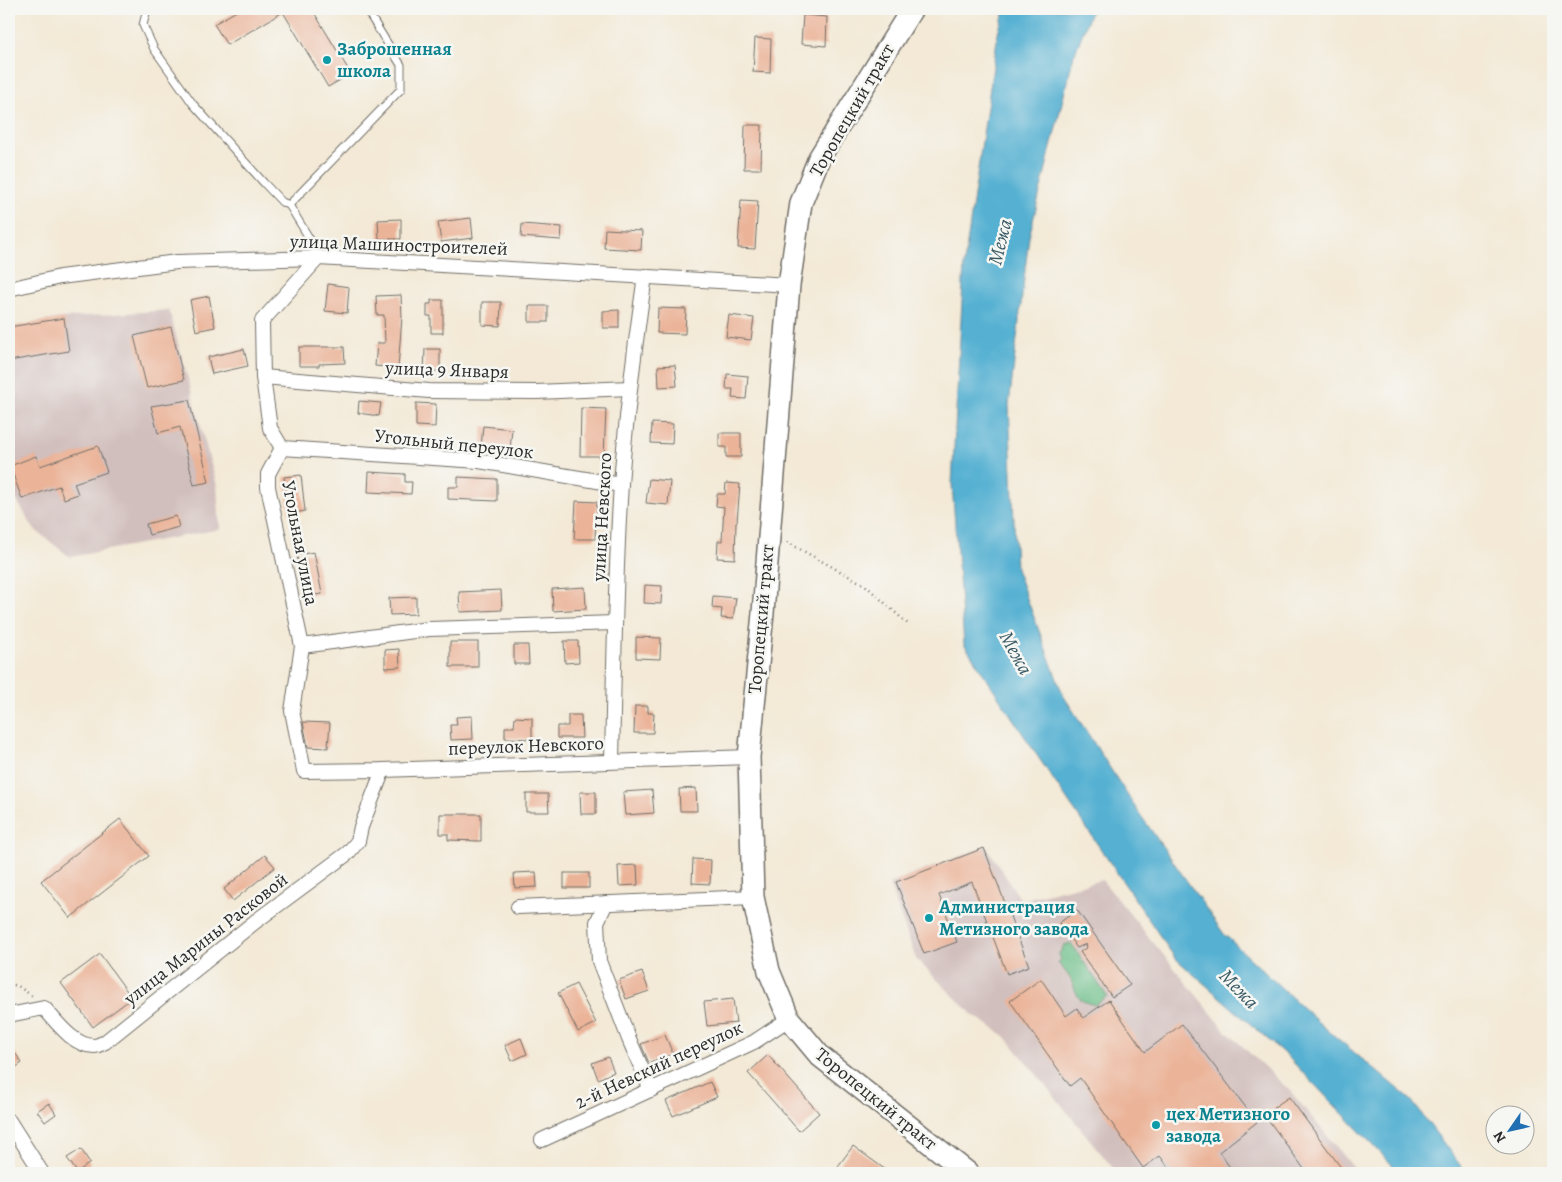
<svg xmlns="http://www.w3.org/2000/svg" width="1562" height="1182" viewBox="0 0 1562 1182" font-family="Alegreya,serif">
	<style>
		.industrial { fill: #d1bfbd }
		.forest { fill: #6cbe89; stroke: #4c745a }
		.water { fill: #54b0d2; stroke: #406e7e }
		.building { fill: #ebb499 }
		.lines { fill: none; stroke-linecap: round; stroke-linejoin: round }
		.lane-casing { stroke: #716e67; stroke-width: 9 }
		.street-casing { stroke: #716e67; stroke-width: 16 }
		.primary-casing { stroke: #716e67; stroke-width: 24 }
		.path { stroke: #716e67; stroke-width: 2.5; stroke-dasharray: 1 4; stroke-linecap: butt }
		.lane { stroke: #fff; stroke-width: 7 }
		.street { stroke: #fff; stroke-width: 14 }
		.primary { stroke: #fff; stroke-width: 21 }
		.culture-dot { fill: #0f9aa8; stroke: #f6f6f2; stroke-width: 2 }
		.labels { text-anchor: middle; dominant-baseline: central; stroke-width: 5; stroke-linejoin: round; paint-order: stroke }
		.culture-label { font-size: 19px; font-weight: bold; fill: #0d838f; stroke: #f6f6f2; text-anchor: start }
		.street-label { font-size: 19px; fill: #2b2b2b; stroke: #f6f6f2 }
		.water-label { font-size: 20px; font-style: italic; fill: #395a65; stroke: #f6f6f2 }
	</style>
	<rect width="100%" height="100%" fill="#f6f6f2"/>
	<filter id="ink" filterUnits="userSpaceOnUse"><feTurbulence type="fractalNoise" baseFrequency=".02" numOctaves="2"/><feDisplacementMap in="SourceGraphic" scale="10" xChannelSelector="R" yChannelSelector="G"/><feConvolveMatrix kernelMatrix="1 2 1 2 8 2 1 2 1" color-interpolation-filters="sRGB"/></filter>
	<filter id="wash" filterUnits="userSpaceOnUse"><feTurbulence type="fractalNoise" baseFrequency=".0096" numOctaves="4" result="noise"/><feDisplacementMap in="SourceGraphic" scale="20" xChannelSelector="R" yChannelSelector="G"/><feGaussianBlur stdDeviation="1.12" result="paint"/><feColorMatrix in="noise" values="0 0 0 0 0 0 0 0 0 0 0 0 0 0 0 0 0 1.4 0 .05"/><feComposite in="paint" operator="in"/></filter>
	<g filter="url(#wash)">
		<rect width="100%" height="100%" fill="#f3e9d6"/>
		<g class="industrial">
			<path d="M169,310l48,176 3,43 -150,28 -36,-28 -25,-42v-160l52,-9z"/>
			<path d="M986,846l35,54 81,-20 123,150 65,61 68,82h-241l-112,-137 -32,-21 -57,-56 -27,-75z"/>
		</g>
		<path class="forest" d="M1071,943l36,53 -12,9c-21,-5 -16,-10 -25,-27 -3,-5 -8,-10 -12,-15l3,-3 -2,-6 5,-9z"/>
		<path class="water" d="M1005,9h87l-19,49 -44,179 -20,168 7,164 47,126 76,118 85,121 94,88 93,78 55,73h-66l-112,-116 -113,-99 -139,-204 -72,-110 -12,-160 12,-220 34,-231z"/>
		<g id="blocks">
			<g class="building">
				<path d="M240,9h72l39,65 -23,13 -45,-75 -56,33 -13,-21z"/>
				<path d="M803,15l24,2 -1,29 -25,-2z"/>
				<path d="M755,38l16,1 -1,34 -17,-1z"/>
				<path d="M745,125h17l-1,44h-17z"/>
				<path d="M741,200l17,1 -3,48 -17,-1z"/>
				<path d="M471,218l2,20 -32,4 -3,-20z"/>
				<path d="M401,219v20h-22l-1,-19z"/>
				<path d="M522,224l40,3 -1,13 -40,-3z"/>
				<path d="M605,229l37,2 -1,19 -37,-2z"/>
				<path d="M328,284l21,3 -2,26 -22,-2z"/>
				<path d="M401,295l1,22 -4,51 -23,-2 2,-23h8l-1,-28h-7l-1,-19z"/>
				<path d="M209,296l6,31 -19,4 -6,-31z"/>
				<path d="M431,300h12v33h-12v-17h-4v-12h4z"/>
				<path d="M482,302h19l-1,24 -18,-1z"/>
				<rect x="529" y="306" width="19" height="16"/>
				<path d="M658,308l28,1 -1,25 -28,-1z"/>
				<path d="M619,310v18h-16v-17z"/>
				<path d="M729,315l25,3 -3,22 -25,-3z"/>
				<path d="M64,318l5,33 -60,10v-34z"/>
				<path d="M171,327l13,53 -37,8 -13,-52z"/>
				<path d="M299,347h45l1,16 -26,1v2h-20z"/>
				<path d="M244,349l4,17 -36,8 -4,-17z"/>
				<path d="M425,349h15v22h-16z"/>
				<path d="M675,365l2,21 -18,1 -1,-21z"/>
				<path d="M727,374l21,2 -2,23 -14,-1 1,-9h-7z"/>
				<path d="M189,400l20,82 -15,3 -14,-58 -22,6 -7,-27z"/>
				<path d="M359,401l22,2 -2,13 -21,-3z"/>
				<path d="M416,403l20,1 -1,23 -19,-1z"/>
				<path d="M581,408l25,1 -2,47h-24z"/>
				<path d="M652,423l21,1 -1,20 -21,-1z"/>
				<path d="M483,426l29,3 -2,21 -29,-3z"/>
				<path d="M719,433h22v24h-15v-10h-7z"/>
				<path d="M98,446l9,26 -33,11 4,11 -14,5 -5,-13 -37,13 -12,-33 26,-10 4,10z"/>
				<path d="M369,472l36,2v8h7l-1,12 -43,-2z"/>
				<path d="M301,475l4,36 -16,3 -5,-37z"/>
				<path d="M458,477l39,2v22l-49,-2v-12h10z"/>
				<path d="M649,479l21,2 -2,24 -22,-2z"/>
				<path d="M726,483l14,1 -3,38h-1l-1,37 -18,-1 1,-17h4l2,-34 -8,-1 1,-12h8z"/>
				<path d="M576,501l21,1 -2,37h-21z"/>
				<path d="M176,516l3,11 -30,8 -3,-11z"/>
				<path d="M314,552l8,42 -13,2 -2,-9 -4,1 -6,-33z"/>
				<path d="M645,585l17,1 -1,18 -17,-1z"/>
				<path d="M585,587l1,22 -33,2 -1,-22z"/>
				<path d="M501,590l1,20 -42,2 -1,-20z"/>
				<path d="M713,596l23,2 -3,21 -12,-1 1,-9 -10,-1z"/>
				<path d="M416,597v17l-26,1 -1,-17z"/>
				<path d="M636,637l25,1 -1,21 -24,-1z"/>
				<path d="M564,641h14l1,21 -14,1z"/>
				<rect x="450" y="642" width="28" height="25"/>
				<path d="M514,645h14l1,19h-15z"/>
				<path d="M399,649l1,18 -15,1v-18z"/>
				<path d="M635,706h13v7h6l-1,20h-19z"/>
				<path d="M568,715h13l1,23h-25v-12h11z"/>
				<path d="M472,716l1,23 -22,1 -1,-15h7l-1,-8z"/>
				<path d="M515,717l17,1v21l-27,-1v-11h9z"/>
				<path d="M303,722l27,1 -2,25 -20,-1z"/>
				<path d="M696,788l1,23h-17l-1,-22z"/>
				<path d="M652,790l2,23 -29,2 -2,-23z"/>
				<path d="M580,792h16v22h-15z"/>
				<path d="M526,794h22l1,18h-23z"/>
				<path d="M440,814h41v27l-33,-1v-6h-8z"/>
				<path d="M120,819l29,37 -79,62 -29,-37z"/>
				<path d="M984,848l45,118 -22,8 -35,-92 -33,13 18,47 -33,12 -28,-72z"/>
				<path d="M265,855l10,12 -42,34 -9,-12z"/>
				<path d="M693,859l18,1 -1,24 -18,-1z"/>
				<path d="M637,865l1,20 -19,1 -1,-20z"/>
				<path d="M536,872l1,15 -22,1 -1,-15z"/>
				<rect x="564" y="873" width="25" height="15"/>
				<path d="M1077,910l53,75 -18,12 -32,-45 7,-5 -1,-3 -9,4 -18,-25z"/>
				<path d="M100,954l32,44 -39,29 -32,-44z"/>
				<path d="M642,972l7,19 -23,8 -7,-19z"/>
				<path d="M1041,979l25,37 11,-8 6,10 26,-18 36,52 37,-28 75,98 -38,30 15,21h-61l-13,-17 -17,12 -63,-90 -10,8 -60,-85z"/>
				<path d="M576,984l20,39 -18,9 -20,-39z"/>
				<path d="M733,999l3,24 -29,3 -3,-24z"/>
				<path d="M665,1035l8,19 -24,9 -8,-19z"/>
				<path d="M521,1038l6,16 -15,7 -7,-16z"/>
				<path d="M9,1044l13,19 -13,9z"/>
				<path d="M768,1055l51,58 -20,18 -51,-58z"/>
				<path d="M608,1057l6,15 -16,7 -6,-16z"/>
				<path d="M710,1082l7,15 -44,19 -7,-15z"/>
				<path d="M1289,1097l56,76h-38l-43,-59z"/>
				<path d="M49,1103l7,11 -11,8 -8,-11z"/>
				<path d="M853,1146l37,27h-57z"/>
				<path d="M81,1149l9,14 -13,9 -10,-14z"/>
			</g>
		</g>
	</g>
	<g filter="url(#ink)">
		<use href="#blocks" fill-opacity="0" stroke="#716e67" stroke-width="1"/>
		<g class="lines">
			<defs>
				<g id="lane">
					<path d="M147,9l-4,16 11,24 39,55 71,79 18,19 7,3 22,36 6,17"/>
					<path d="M289,205l112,-116v-24l-35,-56"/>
				</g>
				<g id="street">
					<path d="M318,258l-56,63 1,56 7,51 12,20 -14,26v13l34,159 -10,65 12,60 79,-1 366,-13"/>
					<path d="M9,289l51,-12 117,-15 141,-4 471,27"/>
					<path d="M263,377l166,14 107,1 94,-4"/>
					<path d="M282,448l197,13 142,24"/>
					<path d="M302,646l127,-17 186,-6"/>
					<path d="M612,761c2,-92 3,-185 9,-277 5,-70 14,-139 24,-208"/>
					<path d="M606,903l-9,19 2,39 30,78 22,51"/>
					<path d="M518,907l235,-10"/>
					<path d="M9,1015l35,-7c12,13 29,38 50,38 3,0 7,-2 11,-4l151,-121 92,-68 10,-12 3,-14 22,-57"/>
					<path d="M9,1121l33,52"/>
					<path d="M542,1140l212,-98 35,-23"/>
				</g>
				<path id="primary" d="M912,9l-93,149 -18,45 -12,82 -26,328 -14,144 4,140 16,74 20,48 31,37 148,117"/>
			</defs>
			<use href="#lane" class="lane-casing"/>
			<use href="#street" class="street-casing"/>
			<use href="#primary" class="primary-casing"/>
			<g class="path">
				<path d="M787,542l78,43 44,40"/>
				<path d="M9,984l9,2 14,10"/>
			</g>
			<use href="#lane" class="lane"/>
			<use href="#street" class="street"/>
			<use href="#primary" class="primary"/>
		</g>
	</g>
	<g class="culture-dot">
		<circle cx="327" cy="60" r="5"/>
		<circle cx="929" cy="918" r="5"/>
		<circle cx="1156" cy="1125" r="5"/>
	</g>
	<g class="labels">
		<g class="culture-label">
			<text x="337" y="49">Заброшенная<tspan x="337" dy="22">школа</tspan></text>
			<text x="939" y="907">Администрация<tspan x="939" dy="22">Метизного завода</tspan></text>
			<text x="1166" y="1114">цех Метизного<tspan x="1166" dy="22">завода</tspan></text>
		</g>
		<g class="street-label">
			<text transform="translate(852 110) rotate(-60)">Торопецкий тракт</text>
			<text transform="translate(399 245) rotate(2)">улица Машиностроителей</text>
			<text transform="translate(447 370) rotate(2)">улица 9 Января</text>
			<text transform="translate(454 444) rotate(6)">Угольный переулок</text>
			<text transform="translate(602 517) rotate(-87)">улица Невского</text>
			<text transform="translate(300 543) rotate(79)">Угольная улица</text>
			<text transform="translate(761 619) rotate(-85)">Торопецкий тракт</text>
			<text transform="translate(526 746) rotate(-2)">переулок Невского</text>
			<text transform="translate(206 939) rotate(-38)">улица Марины Расковой</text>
			<text transform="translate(659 1065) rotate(-25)">2-й Невский переулок</text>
			<text transform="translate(876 1099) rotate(39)">Торопецкий тракт</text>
		</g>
		<g class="water-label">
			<text transform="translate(1000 242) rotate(-76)">Межа</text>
			<text transform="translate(1016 653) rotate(61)">Межа</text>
			<text transform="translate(1239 989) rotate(46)">Межа</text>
		</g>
	</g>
	<rect width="1562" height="1182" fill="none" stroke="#f6f6f2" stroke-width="30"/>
	<g transform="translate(1510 1130) rotate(236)"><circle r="24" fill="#f6f6f2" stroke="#a5a5a2"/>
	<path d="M0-4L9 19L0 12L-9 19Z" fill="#1f6fb2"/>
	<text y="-8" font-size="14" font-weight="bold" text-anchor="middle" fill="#2b2b2b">N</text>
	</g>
</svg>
